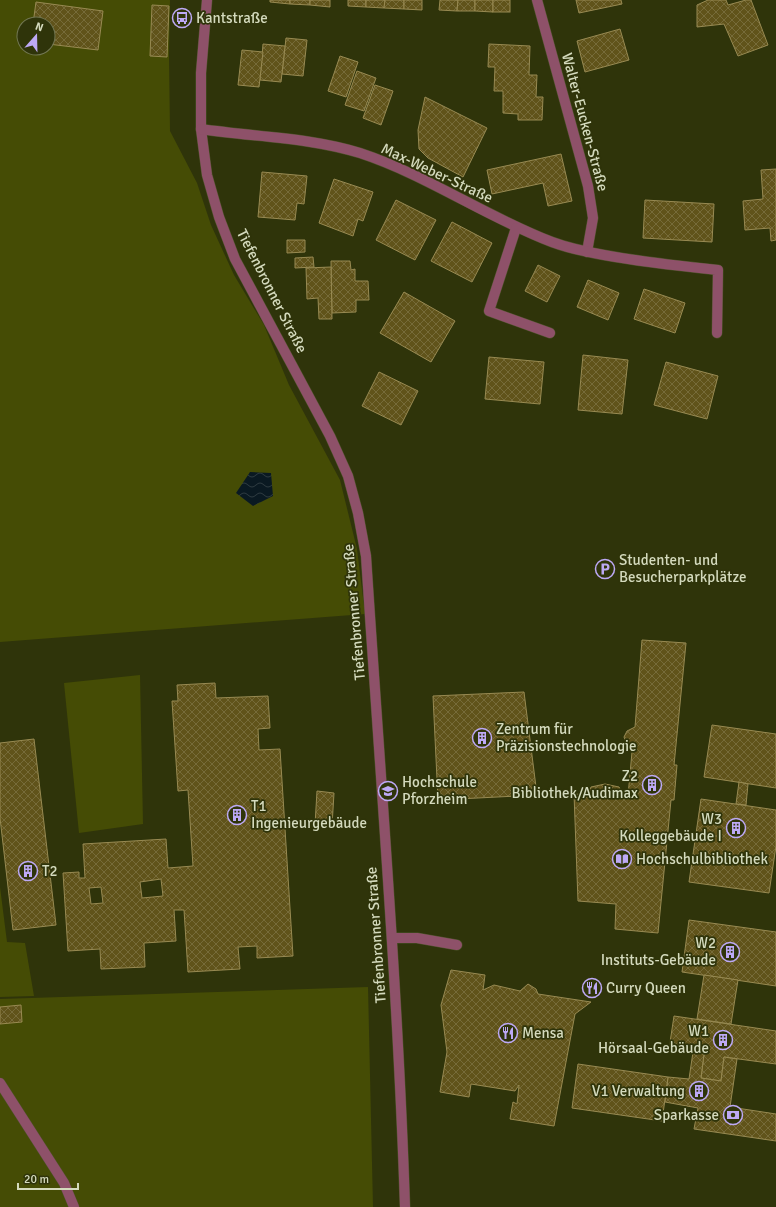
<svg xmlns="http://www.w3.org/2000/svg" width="776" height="1207" viewBox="0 0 776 1207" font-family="Signika,sans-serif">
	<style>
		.green { fill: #454c05; fill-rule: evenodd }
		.water { fill: url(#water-waves) }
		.building { fill: url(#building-cross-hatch); stroke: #988a52; fill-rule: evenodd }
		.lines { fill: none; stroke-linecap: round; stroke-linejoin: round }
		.minor-casing { stroke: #4d522a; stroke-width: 11 }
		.minor { stroke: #8e5169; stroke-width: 10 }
		.labels { text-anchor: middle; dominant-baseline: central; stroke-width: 3.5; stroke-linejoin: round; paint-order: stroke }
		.poi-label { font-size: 15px; fill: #d4dabd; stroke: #2f340a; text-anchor: start }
		.street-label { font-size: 15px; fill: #d4dabd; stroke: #2f340a }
	</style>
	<defs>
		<pattern id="water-waves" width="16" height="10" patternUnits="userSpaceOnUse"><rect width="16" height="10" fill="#0a1922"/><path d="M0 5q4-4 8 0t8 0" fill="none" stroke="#2d3a40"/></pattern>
		<pattern id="building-cross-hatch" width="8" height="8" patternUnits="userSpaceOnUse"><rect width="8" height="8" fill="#60531a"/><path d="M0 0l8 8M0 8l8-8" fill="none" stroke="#766b39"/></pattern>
	</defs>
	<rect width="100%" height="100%" fill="#2f340a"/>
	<g class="green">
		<path d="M0,0h170l-1,55 1,76 27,52 14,42 23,50 30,50 25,60 51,95 17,69 8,65 -365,28zM24,24h24v24h-24z"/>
		<path d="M140,675l3,149 -64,9 -15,-150z"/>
		<path d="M0,887l7,55 18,1 9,53 -34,1z"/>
		<path d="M368,987l5,220h-373v-208z"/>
	</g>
	<path class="water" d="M250,472l21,1 2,23 -20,10 -17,-13z"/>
	<g class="building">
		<path d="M270,0h20v4l-20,-2z"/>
		<path d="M290,0h20v5l-20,-1z"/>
		<path d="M310,0h20v7l-20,-2z"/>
		<path d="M348,0h18v7l-18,-1z"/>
		<path d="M366,0h19l-1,8 -18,-1z"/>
		<path d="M385,0h19v9l-20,-1z"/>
		<path d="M404,0h18v10l-18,-1z"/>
		<path d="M440,0h18l-1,11 -18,-1z"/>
		<path d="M458,0h17v11h-18z"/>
		<path d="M475,0h18v12l-18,-1z"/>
		<rect x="493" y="0" width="17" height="12"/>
		<path d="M576,0h45l1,4 -43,9z"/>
		<path d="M708,0h18l2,5 18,-5h5l17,45 -30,11 -14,-32 -27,3v-22z"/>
		<path d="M36,2l67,9 -5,39 -50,-6v-20h-15z"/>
		<path d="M152,5l17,1 -2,51 -17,-1z"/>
		<path d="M620,29l9,31 -44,12 -8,-31z"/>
		<path d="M286,38l21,2 -4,36 -21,-2z"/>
		<path d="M263,44l22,2 -4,36 -21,-2z"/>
		<path d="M489,44l41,2 -1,29h8l-1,22h7l-1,23h-24v-6l-15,-1v-22h-9l1,-24h-7z"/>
		<path d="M242,50l21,2 -4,35 -21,-2z"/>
		<path d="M340,56l18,6 -12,35 -18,-6z"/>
		<path d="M357,71l19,7 -12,33 -19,-6z"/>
		<path d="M375,85l18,6 -12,34 -18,-7z"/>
		<path d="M425,97l62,31 -24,49 -35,-19 -9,-9 -1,-19z"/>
		<path d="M561,154l11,47 -24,5 -5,-23 -51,11 -5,-24z"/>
		<path d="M776,169v71l-5,1 -1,-13 -25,2 -2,-29 20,-2 -2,-29z"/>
		<path d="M262,172l45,4 -3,28 -7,-1 -2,17 -37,-3z"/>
		<path d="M334,179l39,13 -10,29 -5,-2 -5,17 -34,-13z"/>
		<path d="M396,200l40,20 -21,40 -39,-20z"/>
		<path d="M645,200l69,4 -2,38 -69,-4z"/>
		<path d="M452,222l40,21 -20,39 -41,-21z"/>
		<path d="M287,240h18v12l-18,1z"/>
		<path d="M313,257l1,10 -19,1v-10z"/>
		<path d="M331,261h19l1,9 4,-1v12h13l1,19h-13v12l-24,1z"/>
		<path d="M538,265l22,11 -13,26 -22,-11z"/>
		<path d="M331,267l1,52h-13l-1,-21 -11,1 -1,-31z"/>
		<path d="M588,280l31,13 -11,27 -31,-13z"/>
		<path d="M644,289l41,14 -10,30 -41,-14z"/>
		<path d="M404,292l51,29 -24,41 -51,-29z"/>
		<path d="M583,355l45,5 -6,54 -44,-4z"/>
		<path d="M489,357l55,5 -4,42 -55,-5z"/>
		<path d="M666,362l52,14 -11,43 -53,-14z"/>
		<path d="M379,372l39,19 -17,34 -39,-19z"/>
		<path d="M642,640l44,3 -12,122h3l-3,35h-3l-13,133 -43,-4 1,-25 -38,-3 -4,-107 14,1 3,-8 14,-3 14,3 4,8 5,1 4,-44 -5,-7 -3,-8 3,-6 8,-4z"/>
		<path d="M215,683l1,15 52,-2 2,32 -12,1 1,21 21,-1 13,207 -36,2v-12l-19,1 2,22 -52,3 -4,-62h-10l2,31 -32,2 1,24 -44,2 -1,-20 -32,2 -5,-78 16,-1v6h6l-2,-34 83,-5 2,29 25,-2 -5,-76 -10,1 -6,-90h6l-1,-16zM161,879l2,17 -21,2 -2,-16zM101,887l2,16 -12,1 -2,-16z"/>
		<path d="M524,692l13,103 -99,5 -5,-104z"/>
		<path d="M712,725l64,9v54l-72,-11z"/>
		<path d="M34,739l22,186 -43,5 -13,-112v-75z"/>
		<path d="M739,782l9,2 -2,21 -10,-1z"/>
		<path d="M317,791l17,2 -2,33 -17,-1z"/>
		<path d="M701,799l75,11v36l-7,47 -80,-11z"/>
		<path d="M689,920l87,12v54l-94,-14z"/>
		<path d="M451,970l34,5 -2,15 11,-5 26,6 8,-7 8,5 2,5 53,8 -16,12 -21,112 -44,-7 3,-17 4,2 2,-19 -4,6 -44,-7 -2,13 -29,-5 7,-40 -6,-47z"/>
		<path d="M704,975l34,5 -7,44 -34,-5z"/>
		<path d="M21,1005l1,17 -22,2v-17z"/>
		<path d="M674,1016l102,15v33l-52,-7 -3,24 -20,-3 3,-24 -35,-5z"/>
		<path d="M693,1052l11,2 -3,24 20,3 3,-24 13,2 -7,48 46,7v27l-82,-12 4,-21 -33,-6 3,-25 21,2z"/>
		<path d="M578,1064l90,13 -6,44 -90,-13z"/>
	</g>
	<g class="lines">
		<defs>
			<g id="minor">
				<path d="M207,0l-6,73v56l6,46 12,42 16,42 95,177 18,40 10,37 8,43c14,217 32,434 39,651"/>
				<path d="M537,0l51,186 5,32 -6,34"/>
				<path d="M201,129c53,8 107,8 159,24 67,22 126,64 192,89 16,6 35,10 52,13 38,7 76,11 114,15l-1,63"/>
				<path d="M516,228l-27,83 61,22"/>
				<path d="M392,938h25l40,7"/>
				<path d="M0,1083l64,100 10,24"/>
			</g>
		</defs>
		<use href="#minor" class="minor-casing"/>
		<use href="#minor" class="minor"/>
	</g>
	<defs>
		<symbol id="bus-ring" viewBox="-11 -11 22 22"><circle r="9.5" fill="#2f340a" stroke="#bda9f5" stroke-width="1.5"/><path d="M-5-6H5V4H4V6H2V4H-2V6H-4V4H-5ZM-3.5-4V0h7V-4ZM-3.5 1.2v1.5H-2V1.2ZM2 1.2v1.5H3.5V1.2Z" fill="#bda9f5"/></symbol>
		<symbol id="parking-ring" viewBox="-11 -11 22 22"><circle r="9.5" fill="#2f340a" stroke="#bda9f5" stroke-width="1.5"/><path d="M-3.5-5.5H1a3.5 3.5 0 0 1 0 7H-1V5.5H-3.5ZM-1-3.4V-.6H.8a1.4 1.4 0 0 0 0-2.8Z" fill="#bda9f5"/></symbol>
		<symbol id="building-ring" viewBox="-11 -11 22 22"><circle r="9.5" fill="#2f340a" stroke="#bda9f5" stroke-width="1.5"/><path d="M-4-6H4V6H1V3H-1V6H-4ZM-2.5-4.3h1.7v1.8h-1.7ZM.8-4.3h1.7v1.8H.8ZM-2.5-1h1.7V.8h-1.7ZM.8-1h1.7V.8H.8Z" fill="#bda9f5"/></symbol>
		<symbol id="university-ring" viewBox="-11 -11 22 22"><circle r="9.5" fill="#2f340a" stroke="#bda9f5" stroke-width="1.5"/><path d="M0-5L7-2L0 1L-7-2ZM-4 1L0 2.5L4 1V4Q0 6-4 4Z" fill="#bda9f5"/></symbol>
		<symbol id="library-ring" viewBox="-11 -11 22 22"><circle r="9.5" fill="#2f340a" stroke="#bda9f5" stroke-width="1.5"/><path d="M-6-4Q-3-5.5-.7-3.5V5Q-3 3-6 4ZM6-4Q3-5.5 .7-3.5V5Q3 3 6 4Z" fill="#bda9f5"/></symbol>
		<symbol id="restaurant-ring" viewBox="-11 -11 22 22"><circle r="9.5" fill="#2f340a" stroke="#bda9f5" stroke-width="1.5"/><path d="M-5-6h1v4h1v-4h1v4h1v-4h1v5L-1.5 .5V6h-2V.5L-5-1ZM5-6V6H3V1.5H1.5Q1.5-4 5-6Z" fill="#bda9f5"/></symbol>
		<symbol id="bank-ring" viewBox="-11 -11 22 22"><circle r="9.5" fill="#2f340a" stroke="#bda9f5" stroke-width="1.5"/><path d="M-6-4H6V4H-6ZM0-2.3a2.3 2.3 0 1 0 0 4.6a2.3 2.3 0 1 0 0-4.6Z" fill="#bda9f5"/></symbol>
	</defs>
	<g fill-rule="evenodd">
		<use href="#bus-ring" x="171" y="7" width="22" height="22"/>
		<use href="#parking-ring" x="594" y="558" width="22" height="22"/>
		<use href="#building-ring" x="471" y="727" width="22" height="22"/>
		<use href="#building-ring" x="641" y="774" width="22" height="22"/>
		<use href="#university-ring" x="377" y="780" width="22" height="22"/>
		<use href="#building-ring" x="226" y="804" width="22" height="22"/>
		<use href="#building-ring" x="725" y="817" width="22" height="22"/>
		<use href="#library-ring" x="611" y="848" width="22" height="22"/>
		<use href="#building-ring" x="17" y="860" width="22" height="22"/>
		<use href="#building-ring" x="719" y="941" width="22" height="22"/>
		<use href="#restaurant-ring" x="581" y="977" width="22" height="22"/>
		<use href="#restaurant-ring" x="497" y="1022" width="22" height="22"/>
		<use href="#building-ring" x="712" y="1029" width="22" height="22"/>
		<use href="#building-ring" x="688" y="1080" width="22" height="22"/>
		<use href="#bank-ring" x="722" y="1104" width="22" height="22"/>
	</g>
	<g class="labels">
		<g class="poi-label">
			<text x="196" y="18">Kantstraße</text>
			<text x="619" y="560">Studenten- und<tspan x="619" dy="17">Besucherparkplätze</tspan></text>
			<text x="496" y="729">Zentrum für<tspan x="496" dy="17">Präzisionstechnologie</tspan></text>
			<text x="638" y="776" text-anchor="end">Z2<tspan x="638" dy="17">Bibliothek/Audimax</tspan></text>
			<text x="402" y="782">Hochschule<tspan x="402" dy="17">Pforzheim</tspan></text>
			<text x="251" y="806">T1<tspan x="251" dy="17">Ingenieurgebäude</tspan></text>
			<text x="722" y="819" text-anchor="end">W3<tspan x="722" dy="17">Kolleggebäude I</tspan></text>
			<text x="636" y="859">Hochschulbibliothek</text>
			<text x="42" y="871">T2</text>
			<text x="716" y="943" text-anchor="end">W2<tspan x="716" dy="17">Instituts-Gebäude</tspan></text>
			<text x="606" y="988">Curry Queen</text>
			<text x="709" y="1031" text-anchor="end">W1<tspan x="709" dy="17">Hörsaal-Gebäude</tspan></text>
			<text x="522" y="1033">Mensa</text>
			<text x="685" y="1091" text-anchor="end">V1 Verwaltung</text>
			<text x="719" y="1115" text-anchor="end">Sparkasse</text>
		</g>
		<g class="street-label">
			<text transform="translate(585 122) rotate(75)">Walter-Eucken-Straße</text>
			<text transform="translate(437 173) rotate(25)">Max-Weber-Straße</text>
			<text transform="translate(272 291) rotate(63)">Tiefenbronner Straße</text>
			<text transform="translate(354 612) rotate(-95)">Tiefenbronner Straße</text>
			<text transform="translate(376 935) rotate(-94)">Tiefenbronner Straße</text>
		</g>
	</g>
	<g transform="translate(36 36) rotate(20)"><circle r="19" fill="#2f340a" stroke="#717652"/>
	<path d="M0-3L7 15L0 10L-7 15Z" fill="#bda9f5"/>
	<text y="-6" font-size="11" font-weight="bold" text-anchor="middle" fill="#d4dabd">N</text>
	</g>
	<path d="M18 1183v6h60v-6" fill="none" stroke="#d4dabd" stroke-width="2"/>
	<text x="24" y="1183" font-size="12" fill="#d4dabd" stroke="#2f340a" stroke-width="3" paint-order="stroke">20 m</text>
</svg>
